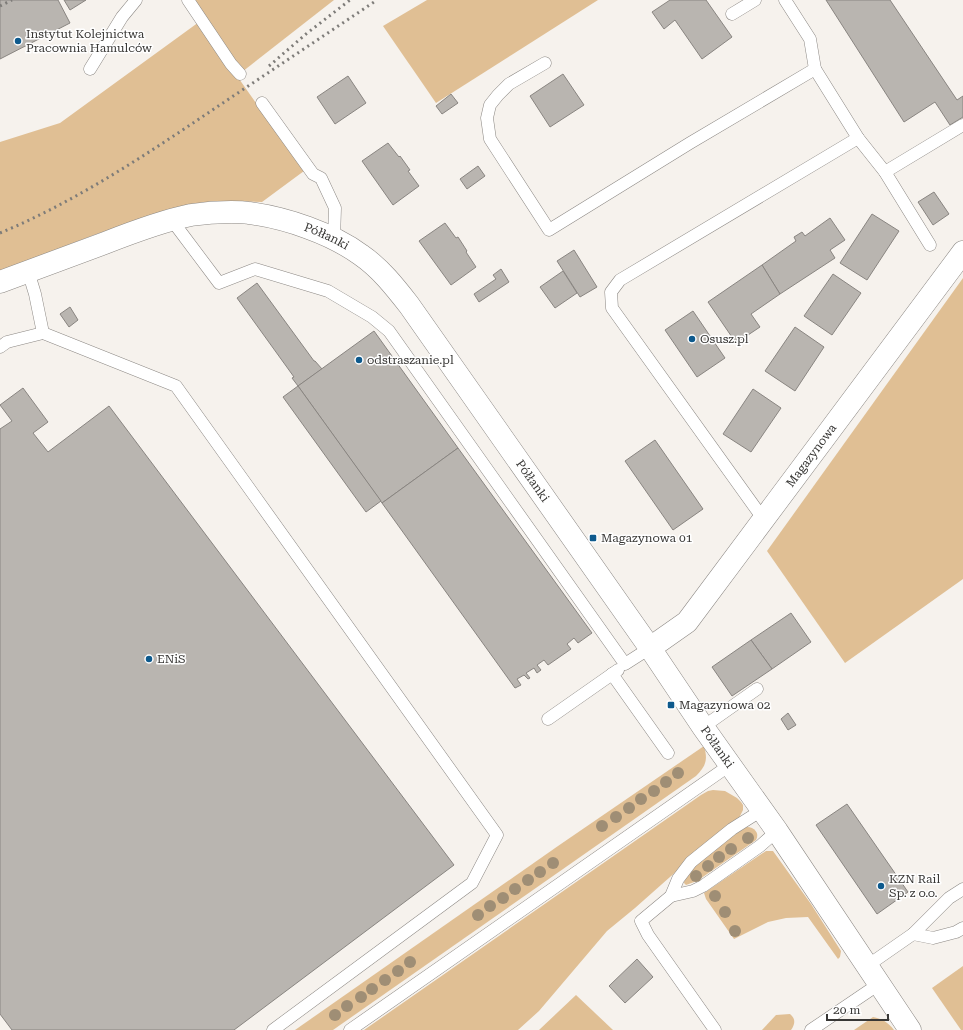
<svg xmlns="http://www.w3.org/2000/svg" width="963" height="1030" viewBox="0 0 963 1030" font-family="'Roboto Serif',serif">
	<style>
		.green { fill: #e0bf94 }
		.building { fill: #b9b5b0; stroke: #898581 }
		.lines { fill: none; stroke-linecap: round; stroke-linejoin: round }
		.service-casing { stroke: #8c8884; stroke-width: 13 }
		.minor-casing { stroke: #8c8884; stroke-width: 23 }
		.tertiary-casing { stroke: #8c8884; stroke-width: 23 }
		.service { stroke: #fff; stroke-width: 12 }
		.minor { stroke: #fff; stroke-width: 22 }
		.tertiary { stroke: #fff; stroke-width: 22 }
		.rail { stroke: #7e7c79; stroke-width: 3; stroke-dasharray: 2 4; stroke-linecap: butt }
		.tree { fill: #9f8e75 }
		.poi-dot { fill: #0e5a8d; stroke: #fff; stroke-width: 1.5 }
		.labels { text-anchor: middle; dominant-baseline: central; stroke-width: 3; stroke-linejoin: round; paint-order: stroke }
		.poi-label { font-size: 12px; fill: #383735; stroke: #fff; text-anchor: start }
		.street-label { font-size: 12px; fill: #383735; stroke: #fff }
	</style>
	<rect width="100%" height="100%" fill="#f6f2ed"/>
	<g class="green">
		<path d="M192,0h142l-92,72z"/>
		<path d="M427,0h171l-162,103 -53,-77z"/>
		<path d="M199,22l105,149 -42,31 -47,-1 -24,3 -24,6 -73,25 -94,36v-129l60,-19z"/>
		<path d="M963,278v301l-118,84 -78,-112z"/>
		<path d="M704,746c4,14 2,20 -8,30l-363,254h-38l263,-184z"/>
		<path d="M713,790l12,1 12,7 4,4 2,3v5l-4,8 -16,12 -88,78 -28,23 -68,80 -21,19h-154l337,-235 7,-4z"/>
		<path d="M747,827c7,0 13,6 9,13l-59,41 -11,4 -2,-2c1,-16 49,-48 63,-56z"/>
		<path d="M766,851h7l38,53 30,47 -1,6 -2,2 -30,-42 -22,1 -18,4 -34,17 -28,-40 -2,-6z"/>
		<path d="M963,966v64h-2l-29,-42z"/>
		<path d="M576,995l37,35h-74z"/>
		<path d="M790,1014c6,5 5,10 1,16h-29l14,-15z"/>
		<path d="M873,1017c9,2 15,5 21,13h-40z"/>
	</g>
	<g class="building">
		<path d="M0,0h58l12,23 -70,36z"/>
		<path d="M64,0h22l-16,10z"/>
		<path d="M670,0h36l26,37 -30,22 -27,-39 -11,9 -12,-17z"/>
		<path d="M826,0h64l67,100 6,-4v21l-13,8 -15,-23 -31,20z"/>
		<path d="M563,74l21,31 -34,22 -20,-31z"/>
		<path d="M348,76l18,27 -31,21 -18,-27z"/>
		<path d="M451,94l7,9 -16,11 -6,-8z"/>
		<path d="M388,143l11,14 1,-1 10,14 -2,1 11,15 -26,19 -31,-44z"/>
		<path d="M478,166l7,10 -18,13 -7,-10z"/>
		<path d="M934,192l15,22 -16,11 -15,-23z"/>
		<path d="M872,214l27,17 -32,49 -27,-17z"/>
		<path d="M830,218l15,22 -15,10 5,8 -55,36 -18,-29 34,-24 -2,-4 8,-5 3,4z"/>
		<path d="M445,223l11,15 2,-1 9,14 -1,1 10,15 -25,18 -32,-44z"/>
		<path d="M574,250l23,37 -17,10 -23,-36z"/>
		<path d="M762,265l18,29 -29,20 9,13 -24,16 -28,-41z"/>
		<path d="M501,269l8,13 -30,20 -5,-8 22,-15 -3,-4z"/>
		<path d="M563,271l14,22 -22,15 -15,-21z"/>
		<path d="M833,274l28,19 -29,42 -28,-19z"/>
		<path d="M257,283l57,78h1l7,8 -24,17 -6,-8 2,-1 -57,-79z"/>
		<path d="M70,307l8,13 -9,7 -9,-13z"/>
		<path d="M693,311l32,47 -28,19 -32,-47z"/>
		<path d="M795,327l29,20 -29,44 -30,-20z"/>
		<path d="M374,331l84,117 -76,55 -84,-117z"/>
		<path d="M298,386l83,115 -15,11 -83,-115z"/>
		<path d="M23,388l25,34 -15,11 15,19 61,-46 345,459 -220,165h-222l-12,-16v-585l12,-8 -12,-16z"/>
		<path d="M753,389l28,19 -30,44 -28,-18z"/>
		<path d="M655,440l48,69 -30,21 -48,-69z"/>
		<path d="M458,448l134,185 -14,10 -4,-5 -7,6 4,5 -23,16 -4,-5 -7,5 4,5 -4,3 -3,-5 -8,5 4,5 -2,1 -4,-4 -7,4 4,6 -6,3 -133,-185z"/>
		<path d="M791,613l20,29 -39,27 -21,-29z"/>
		<path d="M751,640l21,29 -40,27 -20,-29z"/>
		<path d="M788,713l8,12 -8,5 -7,-11z"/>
		<path d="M847,804l61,88 -31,22 -61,-89z"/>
		<path d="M637,959l16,18 -28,26 -16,-17z"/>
	</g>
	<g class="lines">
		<defs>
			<g id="service">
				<path d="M188,0l43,64 9,10"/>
				<path d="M785,0l25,39 5,30"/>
				<path d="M732,14l23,-14"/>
				<path d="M545,63l-36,21 -11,11 -8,10 -3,13 3,21 59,91 141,-87 125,-74 43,69 -238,142 -9,12 1,16 152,212"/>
				<path d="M90,69l32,-52 14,-17"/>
				<path d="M262,103l51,71 8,4 14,30 -1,31"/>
				<path d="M858,138l27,34 45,73"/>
				<path d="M885,172l78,-47"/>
				<path d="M171,219l48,64 36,-14 73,22 44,26 17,14 236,333 25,-16"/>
				<path d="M28,271l7,23 8,39"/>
				<path d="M0,347l7,-5 36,-9 133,53 321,449 -25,48 -199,147"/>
				<path d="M612,674l56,79"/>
				<path d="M548,719l70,-49"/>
				<path d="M703,727l54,-38"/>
				<path d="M671,896l7,-17 13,-17 41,-33 30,-19"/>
				<path d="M913,934l20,4 23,-6 7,-4"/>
				<path d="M867,966l46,-32 36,-36 14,-9"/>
				<path d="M350,1030l380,-265"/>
				<path d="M715,1030l-67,-95 -7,-14 30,-25 22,-5 10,-5 57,-40 17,-15"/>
				<path d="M811,1030l68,-46"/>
			</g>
			<g id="minor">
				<path id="s1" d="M650,648l37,-26 276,-370"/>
			</g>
			<g id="tertiary">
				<path id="s2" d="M0,282c35,-13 70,-26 105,-39 28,-11 57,-22 86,-28 13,-2 26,-3 40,-3 5,0 12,0 18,1 37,5 82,20 112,42 19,13 34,32 48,50l241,343 53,79 74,104 133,199"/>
			</g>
		</defs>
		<use href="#service" class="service-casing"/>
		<use href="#minor" class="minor-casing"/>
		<use href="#tertiary" class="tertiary-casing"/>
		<use href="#service" class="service"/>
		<use href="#minor" class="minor"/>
		<use href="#tertiary" class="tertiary"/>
		<g class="rail">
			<path d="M0,6l12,-6"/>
			<path d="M269,66l37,-32 44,-34"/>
			<path d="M0,233c72,-30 138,-73 202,-116 58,-39 117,-78 175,-117"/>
		</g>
	</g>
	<g class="tree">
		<circle cx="678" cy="773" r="6"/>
		<circle cx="666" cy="782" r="6"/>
		<circle cx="654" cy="791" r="6"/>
		<circle cx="641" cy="799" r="6"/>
		<circle cx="629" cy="808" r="6"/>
		<circle cx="616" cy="817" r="6"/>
		<circle cx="602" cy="826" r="6"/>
		<circle cx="748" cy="838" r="6"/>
		<circle cx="731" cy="849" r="6"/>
		<circle cx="719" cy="857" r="6"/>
		<circle cx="553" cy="863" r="6"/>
		<circle cx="708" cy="866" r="6"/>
		<circle cx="540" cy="872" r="6"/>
		<circle cx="696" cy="876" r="6"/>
		<circle cx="528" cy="880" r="6"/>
		<circle cx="515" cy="889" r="6"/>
		<circle cx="715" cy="896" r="6"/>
		<circle cx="503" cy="898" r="6"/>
		<circle cx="490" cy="906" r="6"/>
		<circle cx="725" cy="912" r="6"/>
		<circle cx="478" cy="915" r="6"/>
		<circle cx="735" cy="931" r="6"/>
		<circle cx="410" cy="962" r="6"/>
		<circle cx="398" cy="971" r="6"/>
		<circle cx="385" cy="980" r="6"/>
		<circle cx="372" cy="989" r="6"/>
		<circle cx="361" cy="997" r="6"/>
		<circle cx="347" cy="1006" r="6"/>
		<circle cx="335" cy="1015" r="6"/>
	</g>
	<g class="poi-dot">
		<circle cx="18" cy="41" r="4"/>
		<circle cx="692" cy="339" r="4"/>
		<circle cx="359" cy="360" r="4"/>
		<rect x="589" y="534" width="8" height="8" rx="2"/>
		<circle cx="149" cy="659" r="4"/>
		<rect x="667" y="701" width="8" height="8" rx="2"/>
		<circle cx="881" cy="886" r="4"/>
	</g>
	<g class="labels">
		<g class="poi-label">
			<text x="26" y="34">Instytut Kolejnictwa<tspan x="26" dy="14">Pracownia Hamulców</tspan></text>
			<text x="700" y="339">Osusz.pl</text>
			<text x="367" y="360">odstraszanie.pl</text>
			<text x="601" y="538">Magazynowa 01</text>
			<text x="157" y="659">ENiS</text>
			<text x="679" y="705">Magazynowa 02</text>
			<text x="889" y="879">KZN Rail<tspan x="889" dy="14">Sp. z o.o.</tspan></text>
		</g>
		<g class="street-label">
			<text stroke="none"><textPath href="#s2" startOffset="342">Półłanki</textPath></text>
			<text stroke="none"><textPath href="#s1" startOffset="253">Magazynowa</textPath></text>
			<text stroke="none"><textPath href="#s2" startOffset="666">Półłanki</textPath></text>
			<text stroke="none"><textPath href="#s2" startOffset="990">Półłanki</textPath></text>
		</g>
	</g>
	<path d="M827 1014v6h61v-6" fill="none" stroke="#383735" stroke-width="2"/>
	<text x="833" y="1014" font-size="12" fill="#383735" stroke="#ffffff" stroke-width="3" paint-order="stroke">20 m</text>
</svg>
